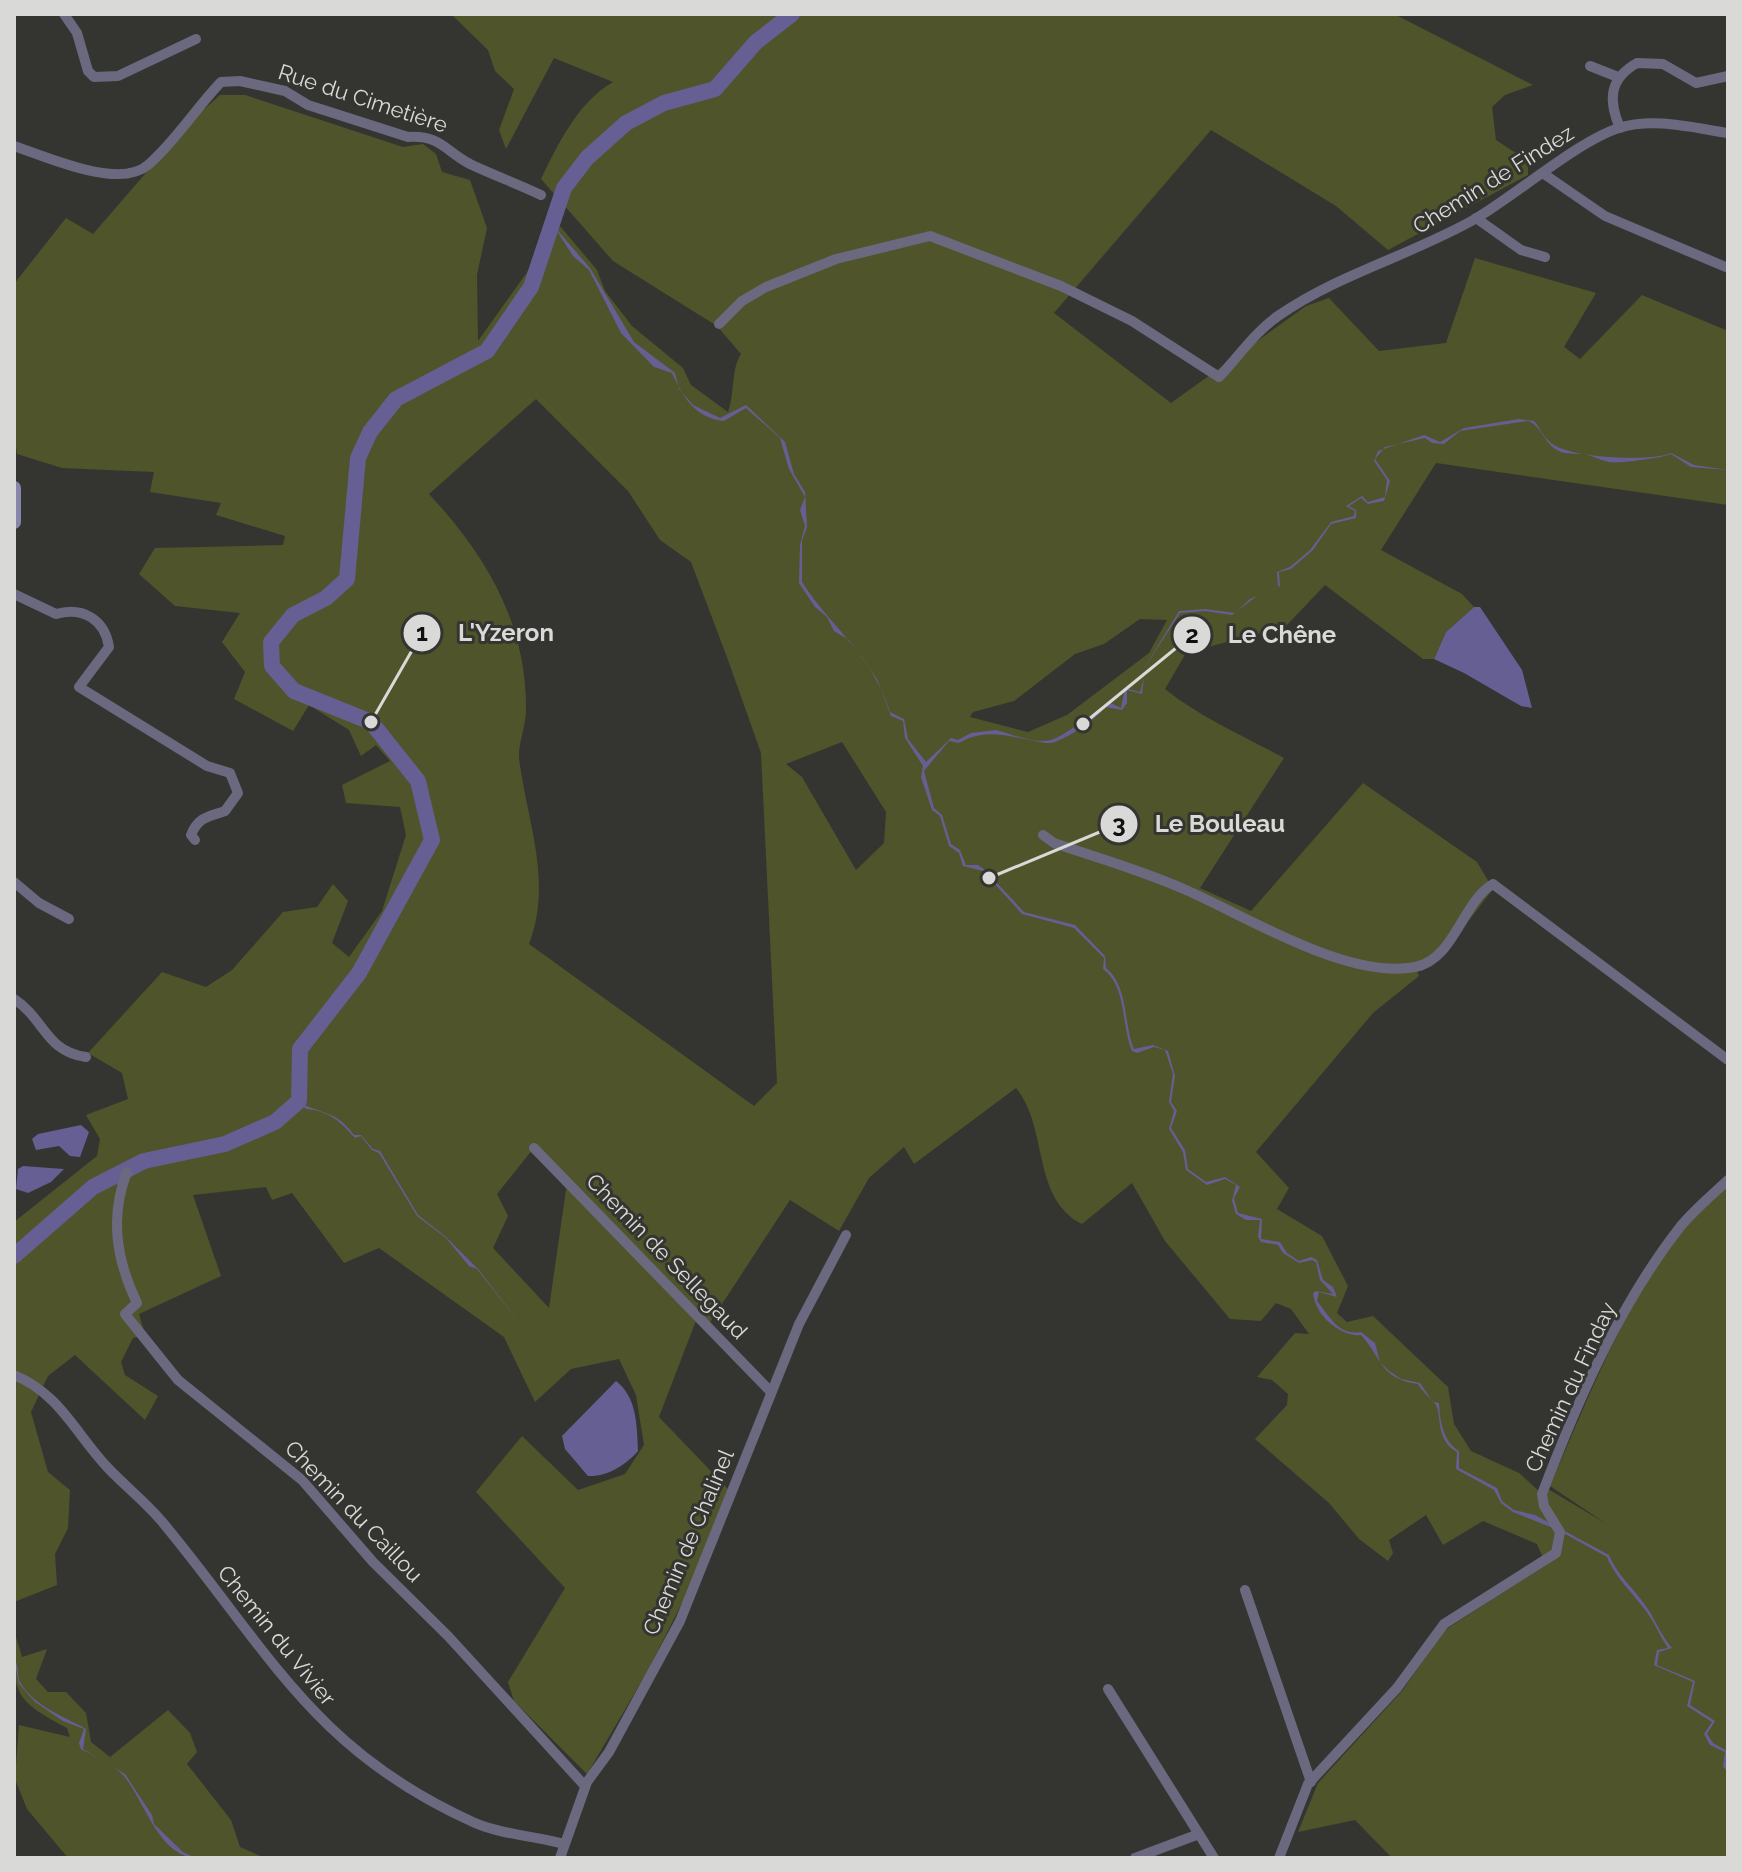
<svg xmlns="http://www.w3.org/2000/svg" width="1742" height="1872" viewBox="0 0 1742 1872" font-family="Raleway,sans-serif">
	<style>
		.green { fill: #50542a; fill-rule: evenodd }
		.water { fill: #655f93 }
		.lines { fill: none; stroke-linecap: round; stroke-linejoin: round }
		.river { stroke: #655f93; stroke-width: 16 }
		.street { stroke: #6a6980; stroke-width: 10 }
		.secondary { stroke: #8885aa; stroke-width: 14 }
		.labels { text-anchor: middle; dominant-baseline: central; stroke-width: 6; stroke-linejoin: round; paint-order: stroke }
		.street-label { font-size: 22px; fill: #d9d9d7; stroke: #343531 }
		.leader { fill: none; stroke: #d9d9d7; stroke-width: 3 }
		.callout-dot { fill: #d9d9d7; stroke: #343531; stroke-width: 3 }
		.mark-label { font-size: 24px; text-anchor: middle; font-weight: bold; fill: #111 }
		.callout-label { font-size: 24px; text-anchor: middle; font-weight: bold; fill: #d9d9d7; stroke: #343531; stroke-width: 6; stroke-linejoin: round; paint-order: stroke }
	</style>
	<rect width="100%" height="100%" fill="#343531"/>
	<g class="green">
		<path d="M451,14h943l139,71 -28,10 -13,12 4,33 32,21v14l-140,75 -52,-44 -125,-76 -157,183 117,90 135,-97 23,-8 50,53 67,-8 29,-85 121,35 -32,54 16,12 62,-64 86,36v174l-292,-42 -55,87 81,44 12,13 -28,25 -12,27h-11l-98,-74 -39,41 -100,27 -21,36c36,29 79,47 119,69l-84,130 51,23 112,-128 114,79 16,27 -33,43 -38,39 -6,-3 3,8 -46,37 -117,139 33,36 -12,21 45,27 26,50 -11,27 10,9 26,-6 75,71 6,37 17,27 48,22 21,19 8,-3 57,34 -55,-37c36,-82 76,-188 134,-258 13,-15 29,-29 44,-43v673h-336l-37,-38 -57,12 20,-49 84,-92 43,-61 101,-65 -9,-21 -54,-23 -40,24 -17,-30 -37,25 4,13 -5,8 -29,-22 -30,-36 -74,-64 32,-34 1,-11 -16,-14 -15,-3 38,-44 14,1 -18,-25 -15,-6 -15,18 -31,-2 -65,-78 -33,-58 -50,41c-51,-26 -33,-96 -66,-136l-102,76 -10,-17 -35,31 -30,53 -49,-31 -83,127 -10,-9 -38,99 69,72 -42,106 -40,79 -59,100 -73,-73 -6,-19 57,-94 -89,-96 46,-56 56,54 47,-16 19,-29 -8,-50 -17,-36 -48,10 -36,33 -31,-65 -125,-89 -35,15 -52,-70 -20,7 -6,-13 -73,8 28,81 -82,38 6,21 -12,3 -12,24 4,13 33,21 -13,24 -70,-65 -27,21 -17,36 17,60 22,18 -2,38 -13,26 2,31 -43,17v-380l83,-66 3,-17 -14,-24 42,-16 -6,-26 -34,-20 74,-81 44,15 26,-17 51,-58 34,-5 16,-23 15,17 -16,42 17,14 33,-46 24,-76 -6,-28 -54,-4 -4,-18 48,-24 -14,-16 -15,11 -12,-26 -40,-25 -16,26 -59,-32 11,-27 -23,-30 18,-29 -65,-7 -36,-32 16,-26 128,-3 2,-9 -69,-21 5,-12 -71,-11 4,-20 -92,-4 -45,-14 -3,-23v-147l52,-66 27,16 97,-112 30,-27h25l158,52 20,-3 13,10 6,18 28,8 17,48 -10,47 1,66 82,-115 37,44 8,21 27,35 51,42 8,17 37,27c7,-19 3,-43 13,-58l-24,-28 -104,-65 -72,-82c17,-35 37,-77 72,-97l-59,-24 -48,91 -7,-19 15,-41 -19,-18 -7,-21zM536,399l92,92 32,49 31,22 37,98 33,93 16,330 -23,23 -225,-162c24,-63 -2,-122 -10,-186 -1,-14 7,-32 7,-48 1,-86 -40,-155 -97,-216zM1140,619l27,1 -18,33 -82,62 -39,17 -58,-15 3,-5 41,-11 61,-47 29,-10zM842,742l44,70 -2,31 -28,27 -54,-93 -16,-13zM533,1149l34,34 -18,125 -56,-60 15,-32 -11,-22z"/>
		<path d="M14,1630l8,27 25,-8 -11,30 12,13h18l20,21 5,29 19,15 58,-47 22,23 7,19 -10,12 44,56 9,27 25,11h-197l-41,-49 -12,-30 4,-54 51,12 -3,-9c-57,-30 -53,-36 -53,-98z"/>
	</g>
	<g class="water">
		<path d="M553,225l37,43 44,74 41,31 4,16 14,16 27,13 26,-13 39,37 9,32 11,18 2,35 -5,14v41c32,49 69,71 88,130l14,7 4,20 18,23 25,-24 7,2 13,-7 25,-3c16,4 37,14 55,10 15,-4 53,-36 59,-37 1,0 9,4 11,5l4,-20 15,4 4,-14 -2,16 -15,-4v13l-5,7 -16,-3c-13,14 -33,28 -51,35 -7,3 -18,-1 -25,-2 -27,-5 -46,-11 -71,3l-10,-2 -25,30 10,37 8,7 9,29 9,6 6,15h12l7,5 39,42 51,13 30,31 1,12c23,19 17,55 28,81l19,-4 15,6 7,25 -4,26 6,9 -6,17 14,22 3,19 18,13 19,-5 15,10 -6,11 4,15 24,6 -1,20 19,3 7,11 12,8 12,-4 6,3 6,20 10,7 4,10 -18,-5 -2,9c13,16 22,35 44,31l14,11 5,19 8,8 13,9 19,4 13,19 6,1c1,19 4,38 20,48v17l38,20 5,13 12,9 21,5 74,40c9,22 31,39 42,59 7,13 12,23 21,34l-13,4 -2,13 38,16 -5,24 25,16 -8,13 6,9 14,8 1,20 -5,-4 2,-15 -15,-7 -6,-11 8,-12 -25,-16 6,-24 -39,-17 3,-15 11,-2c-8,-11 -12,-23 -20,-34 -12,-18 -33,-36 -41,-57l-49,-27 -45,-18 -12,-9 -7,-13 -38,-21 1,-17c-22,-12 -15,-37 -21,-47 -5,-7 -13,-12 -18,-21 -38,-5 -36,-26 -57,-49 -20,2 -46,-19 -48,-42l3,-2 17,3 -13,-14 -4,-18 -4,-2 -13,3 -16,-10 -5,-8 -17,-3 -3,-5 2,-17h-14l-10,-6 -4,-13 4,-16 -11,-6 -18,6 -21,-15 -3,-18 -14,-23 5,-18 -5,-9 4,-28 -8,-24 -11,-3 -17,6 -5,-2c-11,-27 -5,-64 -29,-82l1,-11 -30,-30 -52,-14 -39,-43 -20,-5 -4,-13 -10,-7 -9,-30 -8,-6 -11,-33 2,-11 -18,-28 -2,-17 -12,-5 -14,-37 -28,-39 -15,-9 -7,-14 -12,-10 -16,-24 1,-38 5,-19 -5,-16 5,-13 -16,-28 -9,-31 -34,-30 -22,13c-30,-3 -42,-26 -52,-48l-18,-6 -33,-34 -32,-63 -16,-14z"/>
		<path d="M1519,419l15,2c7,8 10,18 20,24 21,13 96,17 117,8l23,12 34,5 -37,-3 -20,-13c-8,4 -55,10 -62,8 -9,-2 -16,-6 -25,-8 -8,-1 -18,1 -25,-3 -14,-6 -17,-25 -31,-30l-68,10 -16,13 -12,-1 -7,-5 -40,9 -10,12 15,22 -6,20 -16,3 -7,-6 -12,8 7,4v8l-25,6 -18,26 -22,19 -12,3 1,14 -23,10 -25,19 -27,-4 -25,2 -38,59 37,-61 26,-2 30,4 15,-14 28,-12 -1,-15 13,-5 20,-17 21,-28 23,-6 1,-5 -9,-5 16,-10 6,6 17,-5 2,-17 -13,-19 4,-10 46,-16 16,7 24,-14z"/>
		<path d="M1474,607h6l42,63 10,38 -11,-2 -57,-33 -30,-14 12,-27z"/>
		<path d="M298,1101c21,14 38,8 56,34h7l12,14 7,2 38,64 28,22 33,33 42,55 -44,-56 -8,-3 -23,-28 -29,-22 -38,-63 -7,-3 -11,-14 -6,2c-15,-17 -26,-27 -49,-29z"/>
		<path d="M81,1125l8,7 -9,25 -10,-1 -11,-10 -23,4 -4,-11 6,-5z"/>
		<path d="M23,1166l41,3 -13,13 -23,11 -12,-4 2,-20z"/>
		<path d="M616,1381c21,16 21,45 22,70 -12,14 -31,26 -50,25l-23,-27 -3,-13z"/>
		<path d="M14,1659c6,8 2,16 7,25 15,23 42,32 65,45l-3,20 42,25 27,41 2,9 29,28 13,6c-38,-2 -52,-59 -73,-83 -8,-9 -31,-20 -42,-26l-2,-6 5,-14 -21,-8 -28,-19 -16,-18z"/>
	</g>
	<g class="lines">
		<path class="river" d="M14,1256l79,-69 51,-26 81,-17 50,-22 24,-21 1,-52 59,-76 73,-133 -14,-59 -47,-59 -77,-31 -22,-25 -1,-24 22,-27 33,-17 21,-19 11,-121 12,-26 26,-33 91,-48 44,-64 33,-99 23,-30 39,-35 38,-20 51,-14 41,-47 36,-28"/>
		<g class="street">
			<path d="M64,14l13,19 11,38 6,6 24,-1 78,-37"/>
			<path d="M1590,66l28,11"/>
			<path d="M1620,128c-12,-28 -11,-49 17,-65l26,1 33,19 32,-7"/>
			<path d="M14,146c33,11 105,44 134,19 27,-23 48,-57 73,-83l19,-1 45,10 23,14 100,32c33,-2 37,14 62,27 23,11 48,20 71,31"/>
			<path d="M1544,174l61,42 123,52"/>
			<path d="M1476,218l45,32 24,7"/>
			<path d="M719,324l23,-23 24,-14 70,-28 94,-23 131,50 71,35 87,56c19,-20 37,-46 59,-61 60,-42 134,-61 197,-97 41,-24 103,-78 144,-91 35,-11 74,0 109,5"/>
			<path d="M14,594l42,20c27,-8 49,6 53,33l-30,40 128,79 23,7 8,20 -13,18c-17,6 -27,6 -34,24l4,5"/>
			<path d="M1043,835l11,8c44,15 90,28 132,47 60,26 161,90 229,77 40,-8 47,-65 78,-83l235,176"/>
			<path d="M14,882l25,21 30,16"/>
			<path d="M14,999c31,20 31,52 72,58"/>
			<path d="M534,1148l237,244"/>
			<path d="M127,1172c-18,46 -10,89 10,131l-12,11 53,66 124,100 71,82 75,74 137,150"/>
			<path d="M14,1375c46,19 61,58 94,93 18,19 39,35 56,56 105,127 150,227 311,299 28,12 61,13 89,21"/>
			<path d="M1245,1590l66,192"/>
			<path d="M1108,1689l106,169"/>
			<path d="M560,1858l27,-76 22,-30 71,-131 119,-297 47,-89"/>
			<path d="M1135,1858l64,-24"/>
			<path d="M1279,1858l29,-74 89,-96 47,-64 112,-71 4,-21 -16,-26 -2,-12c35,-92 77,-189 138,-267 14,-17 32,-32 48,-47"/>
		</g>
		<path class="secondary" d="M14,488v34"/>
	</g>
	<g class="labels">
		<g class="street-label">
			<text transform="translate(363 98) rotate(18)">Rue du Cimetière</text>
			<text transform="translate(1493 179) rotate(-32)">Chemin de Findez</text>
			<text transform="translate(667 1256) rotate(46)">Chemin de Sellegaud</text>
			<text transform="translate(1570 1387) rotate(-65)">Chemin du Finday</text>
			<text transform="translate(354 1511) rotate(46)">Chemin du Caillou</text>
			<text transform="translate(688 1542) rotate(-67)">Chemin de Chalinel</text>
			<text transform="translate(277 1635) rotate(51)">Chemin du Vivier</text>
		</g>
	</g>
	<path class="leader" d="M371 722L422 633M1083 724L1192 635M989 878L1119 824"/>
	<g class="callout-dot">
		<circle cx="371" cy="722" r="8"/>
		<circle cx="1083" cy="724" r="8"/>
		<circle cx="989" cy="878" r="8"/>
		<circle cx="422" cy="633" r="20"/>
		<circle cx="1192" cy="635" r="20"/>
		<circle cx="1119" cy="824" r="20"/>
	</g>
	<g class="mark-label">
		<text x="422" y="641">1</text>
		<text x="1192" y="643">2</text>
		<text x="1119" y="832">3</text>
	</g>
	<g class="callout-label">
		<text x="506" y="641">L'Yzeron</text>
		<text x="1282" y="643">Le Chêne</text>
		<text x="1220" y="832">Le Bouleau</text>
	</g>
	<rect width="1742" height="1872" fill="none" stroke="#d9d9d7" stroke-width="32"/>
</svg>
